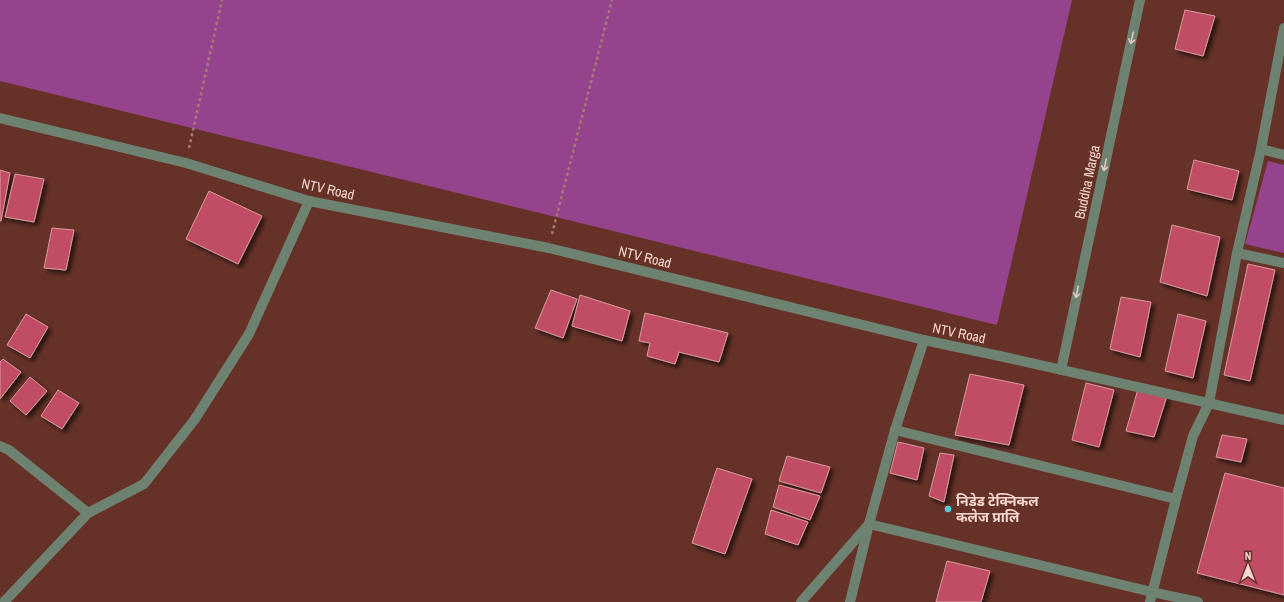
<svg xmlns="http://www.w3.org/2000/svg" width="1284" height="602" viewBox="0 0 1284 602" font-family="'Archivo Narrow','Noto Sans Devanagari',sans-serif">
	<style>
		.green { fill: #96438e }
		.building { fill: #c04e64; stroke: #d999a0; filter: url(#shadow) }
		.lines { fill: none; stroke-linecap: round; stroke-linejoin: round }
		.path { stroke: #a77b72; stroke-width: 2.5; stroke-dasharray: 3 3; stroke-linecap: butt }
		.minor { stroke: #6e8272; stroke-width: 10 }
		.oneway { stroke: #e2c9c1 }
		.poi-dot { fill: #55cadf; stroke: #663228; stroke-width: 1.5 }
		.labels { text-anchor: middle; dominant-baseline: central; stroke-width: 3; stroke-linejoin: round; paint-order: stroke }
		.street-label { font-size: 14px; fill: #f7d6cf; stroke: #663228 }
		.poi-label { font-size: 14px; font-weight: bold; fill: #f7d6cf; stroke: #663228; text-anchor: start }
	</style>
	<defs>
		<filter id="shadow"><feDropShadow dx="3.5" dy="3.5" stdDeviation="2" flood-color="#0009"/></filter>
	</defs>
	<rect width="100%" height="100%" fill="#663228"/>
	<g class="green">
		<path d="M0,0h1072l-75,325 -997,-244z"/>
		<path d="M1268,161l16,4v88l-39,-9z"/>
	</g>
	<g class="building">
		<path d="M1185,10l30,6 -12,40 -28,-7z"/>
		<path d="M1194,160l45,11 -7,29 -45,-11z"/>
		<path d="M0,170l10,3 -9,48h-1z"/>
		<path d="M15,174l29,5 -10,43 -29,-5z"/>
		<path d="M209,191l53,25 -24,48 -52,-25z"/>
		<path d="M1172,225l48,12 -13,59 -47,-14z"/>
		<path d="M52,228l22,2 -8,40 -22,-2z"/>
		<path d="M1248,264l27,6 -25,111 -26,-6z"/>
		<path d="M551,290l26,9 -14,39 -28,-10z"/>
		<path d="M580,295l50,16 -8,30 -50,-15z"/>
		<path d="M1121,297l30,5 -11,55 -30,-8z"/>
		<path d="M645,313l83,20 -9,29 -40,-10 -4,12 -28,-8 3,-13 -11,-2z"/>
		<path d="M26,314l22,13 -18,31 -23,-13z"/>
		<path d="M1178,314l28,7 -13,57 -28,-7z"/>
		<path d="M3,359l18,13 -21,27v-37z"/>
		<path d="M970,374l54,11 -15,60 -54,-10z"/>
		<path d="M30,377l17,14 -21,24 -16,-14z"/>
		<path d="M1086,383l28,7 -15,57 -27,-7z"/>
		<path d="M1138,389l29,7 -13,41 -28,-6z"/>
		<path d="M58,390l21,13 -17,26 -21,-13z"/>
		<path d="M1222,435l25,4 -6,23 -25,-5z"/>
		<path d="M898,442l26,6 -7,32 -27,-7z"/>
		<path d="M940,453l14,2 -10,47 -15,-6z"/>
		<path d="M787,456l43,11 -9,26 -42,-12z"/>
		<path d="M717,468l35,11 -27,75 -33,-11z"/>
		<path d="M1225,473l59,15v107l-87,-22z"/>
		<path d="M779,485l41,11 -10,24 -37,-13z"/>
		<path d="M771,510l37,12 -10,23 -33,-11z"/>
		<path d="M947,561l43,10 -9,31h-45z"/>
	</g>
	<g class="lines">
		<g class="path">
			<path d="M189,148l33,-148"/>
			<path d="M552,234l60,-234"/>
		</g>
		<g class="minor">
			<path d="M0,118l186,45 123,38 240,47 375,92 85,18 275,62"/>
			<path d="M1261,149l23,6"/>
			<path d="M1237,253l47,10"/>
			<path d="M1061,370l79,-370"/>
			<path d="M895,430l281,69"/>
			<path d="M0,446l9,4 79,63"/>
			<path d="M4,602l84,-89 56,-29 51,-65 54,-85 60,-133"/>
			<path d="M801,602l68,-78 283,68 46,10"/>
			<path d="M850,602l19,-78 26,-94 29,-90"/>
			<path d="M1150,602l26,-103 17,-63 16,-33 28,-150 24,-104 23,-121"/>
		</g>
	</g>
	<defs><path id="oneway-shaft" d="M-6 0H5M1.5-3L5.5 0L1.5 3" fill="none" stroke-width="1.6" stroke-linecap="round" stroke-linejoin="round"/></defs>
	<g class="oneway">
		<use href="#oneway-shaft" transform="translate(1132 38) rotate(102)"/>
		<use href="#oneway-shaft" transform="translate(1105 165) rotate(102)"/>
		<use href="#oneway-shaft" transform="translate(1077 292) rotate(102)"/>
	</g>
	<circle class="poi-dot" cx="948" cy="509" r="4"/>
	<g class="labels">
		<g class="street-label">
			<text transform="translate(1087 182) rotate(-78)">Buddha Marga</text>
			<text transform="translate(328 189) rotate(13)">NTV Road</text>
			<text transform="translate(645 257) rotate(14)">NTV Road</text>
			<text transform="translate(959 333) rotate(12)">NTV Road</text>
		</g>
		<g class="poi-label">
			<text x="956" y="501">निडेड टेक्निकल<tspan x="956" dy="16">कलेज प्रालि</tspan></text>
		</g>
	</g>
	<g transform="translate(1248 566)" stroke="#663228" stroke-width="3" paint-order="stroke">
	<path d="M0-3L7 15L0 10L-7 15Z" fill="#f7d6cf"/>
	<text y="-6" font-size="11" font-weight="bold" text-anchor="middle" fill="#f7d6cf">N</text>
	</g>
</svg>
